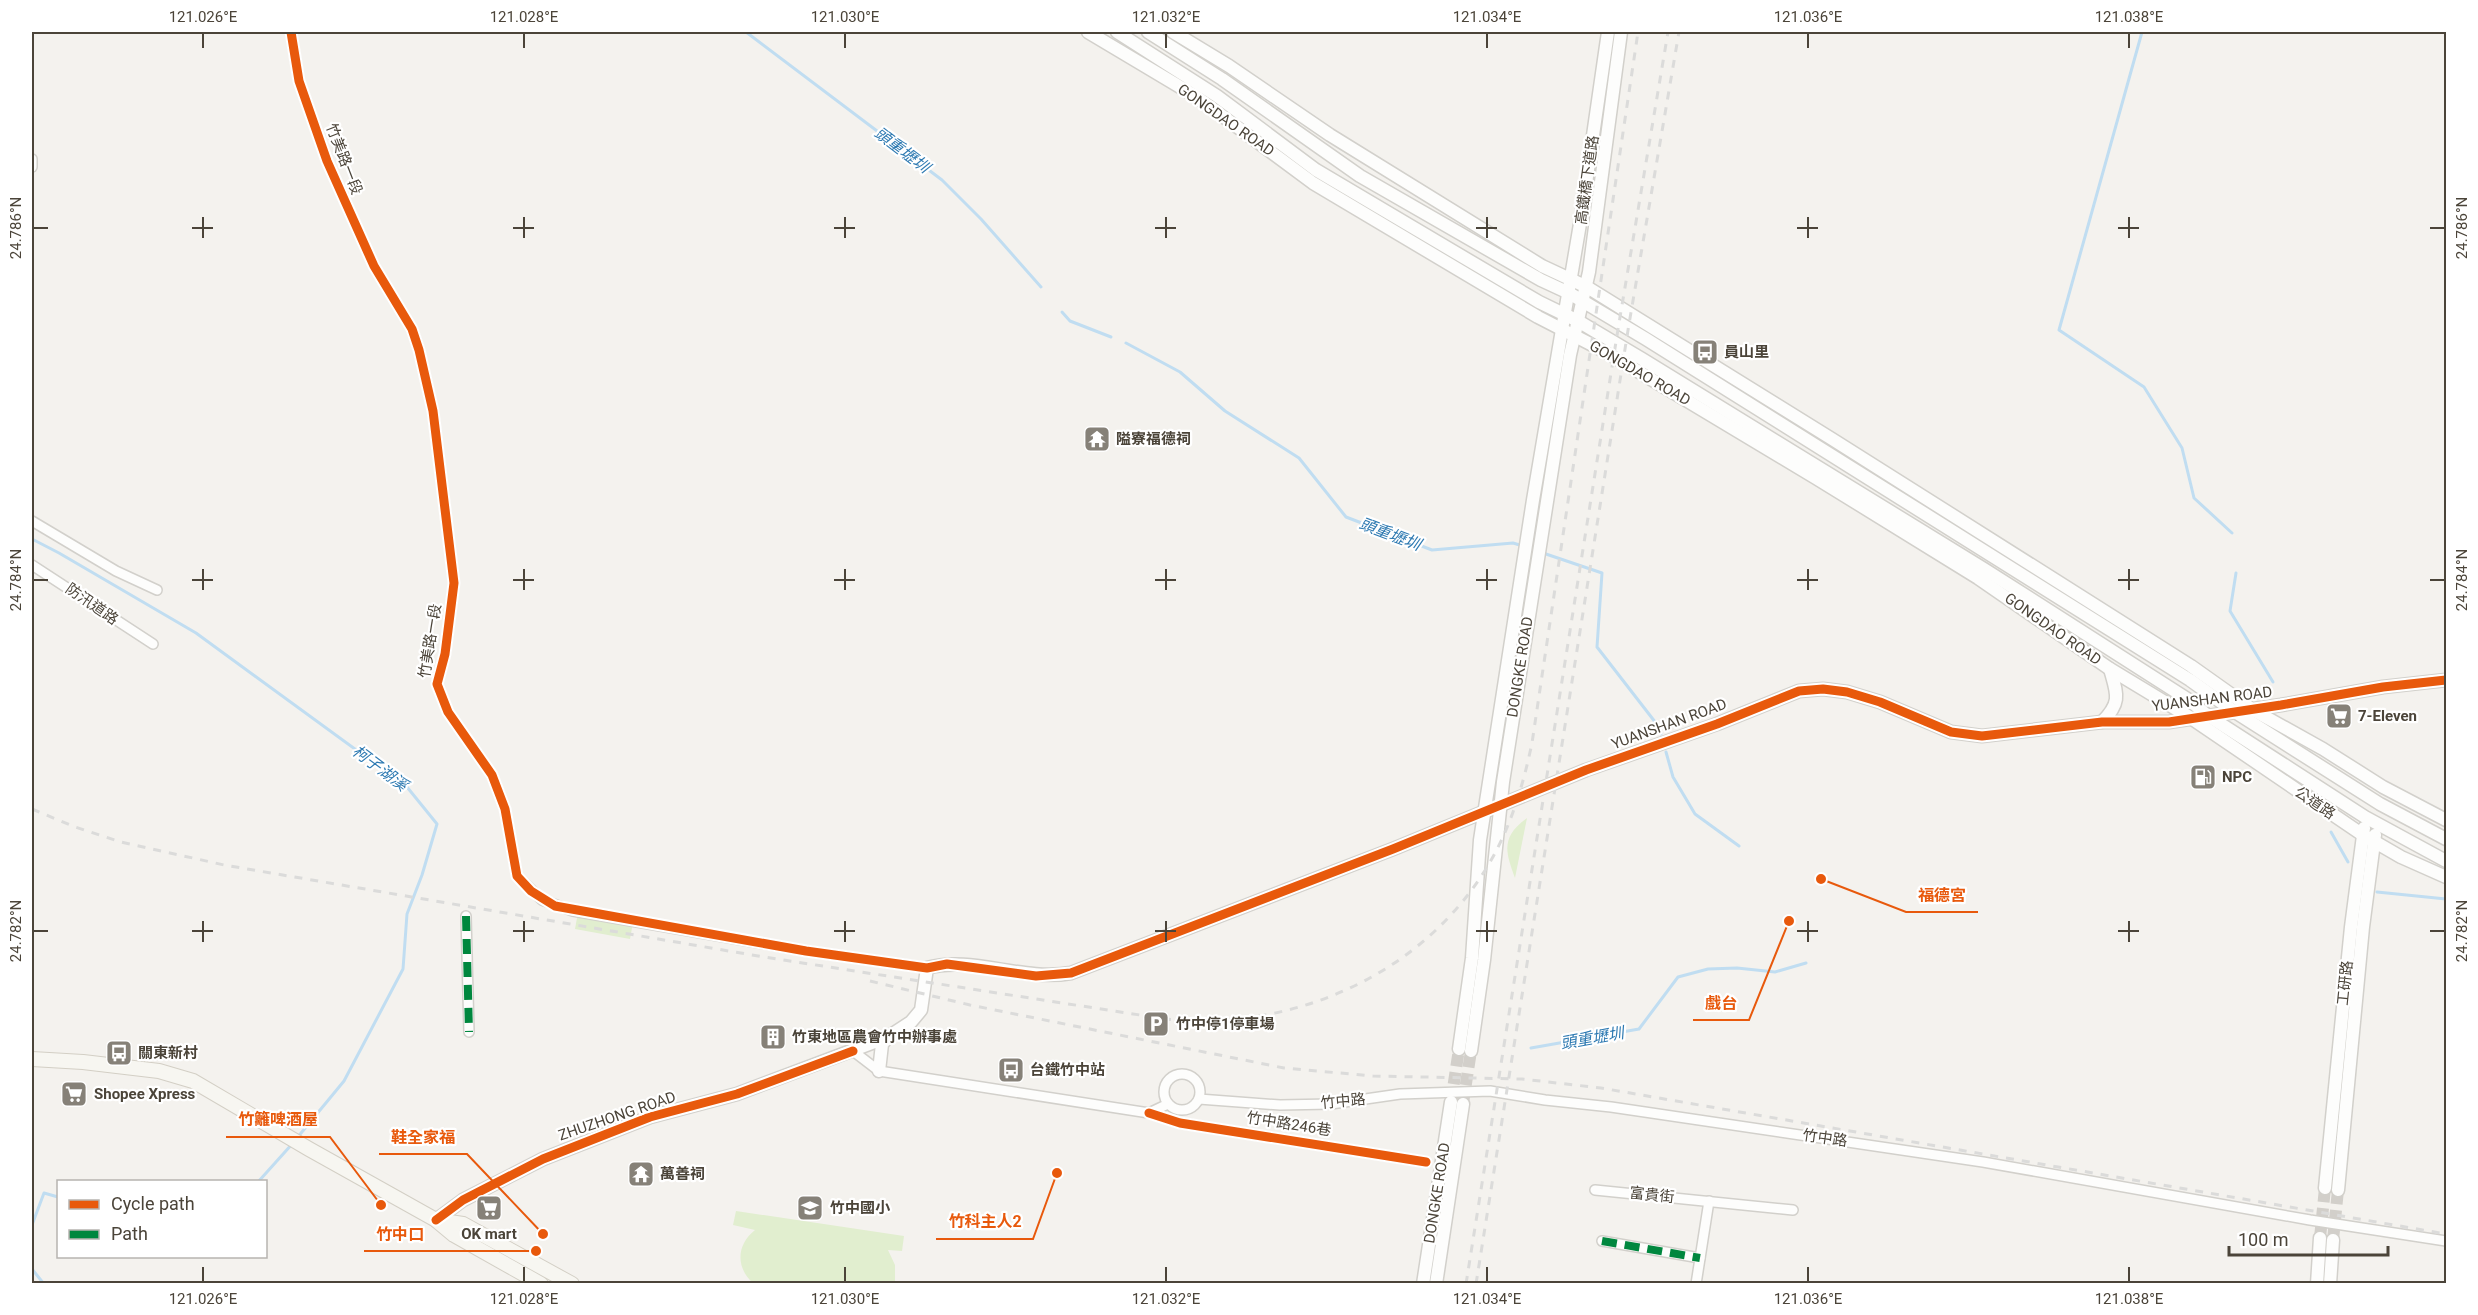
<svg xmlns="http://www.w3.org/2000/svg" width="2478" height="1315" viewBox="0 0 2478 1315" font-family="Roboto,'Noto Sans TC',sans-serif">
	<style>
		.green { fill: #e1eecf }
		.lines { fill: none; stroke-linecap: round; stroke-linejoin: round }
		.stream { stroke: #c0ddf1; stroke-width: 3 }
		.tertiary-tunnel { stroke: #d2cfca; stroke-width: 12; stroke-dasharray: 12 6; stroke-linecap: butt }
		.minor-casing { stroke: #d2d0cb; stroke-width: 12 }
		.tertiary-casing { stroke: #d2d0cb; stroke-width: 15 }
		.secondary-casing { stroke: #d3cfc5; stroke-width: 16 }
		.minor { stroke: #fdfdfc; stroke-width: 9 }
		.tertiary { stroke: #fdfdfc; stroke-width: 12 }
		.secondary { stroke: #f7f6f1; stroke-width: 14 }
		.rail { stroke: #dbdbda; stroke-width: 3; stroke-dasharray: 8 8; stroke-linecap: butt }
		.quiet { stroke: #00873e; stroke-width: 8; stroke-dasharray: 15 8; stroke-linecap: butt }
		.cycleway-casing { stroke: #fff; stroke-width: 13 }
		.cycleway { stroke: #e8590c; stroke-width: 9 }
		.ticks { fill: none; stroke: #4b4439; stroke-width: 2 }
		.labels { text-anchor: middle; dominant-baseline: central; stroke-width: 4.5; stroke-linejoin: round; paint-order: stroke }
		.street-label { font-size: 15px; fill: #4b4439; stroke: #fff }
		.poi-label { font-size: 15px; font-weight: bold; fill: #4b4439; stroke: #fff; text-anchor: start }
		.water-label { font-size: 16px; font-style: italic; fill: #2e7ab2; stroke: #fff }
		.leader { fill: none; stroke: #e8590c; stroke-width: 2 }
		.callout-dot { fill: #e8590c; stroke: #fff; stroke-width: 2 }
		.callout-label { font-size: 16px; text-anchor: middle; font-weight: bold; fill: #e8590c; stroke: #fff; stroke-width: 4.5; stroke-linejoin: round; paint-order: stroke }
		.neatline { fill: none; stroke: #4b4439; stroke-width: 2 }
		.ticks-label { font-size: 15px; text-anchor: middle; fill: #4b4439 }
	</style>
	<rect width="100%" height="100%" fill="#f4f2ee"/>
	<g class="green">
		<path d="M1527,818l-12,60c-10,-27 -14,-41 12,-60z"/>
		<path d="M579,907l55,10 -4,22 -55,-10z"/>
		<path d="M736,1211l168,25 -2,15 -14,-1 7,15v17l-142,1c-18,-16 -16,-39 2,-53l-22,-5z"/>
	</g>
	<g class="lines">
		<g class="stream">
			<path d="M746,32l196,148 39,39 60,68"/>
			<path d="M2142,32l-83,298 85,57 38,61 12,50 38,35"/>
			<path d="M1062,312l8,9 41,16"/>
			<path d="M1126,343l54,29 45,39 74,47 47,59 86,33 81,-7 10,3"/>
			<path d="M32,539l27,14 137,80 211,154 30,37 -15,51 -15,39 -4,55 -59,112 -47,57"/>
			<path d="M1543,553l59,20 -5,74 62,80 2,7"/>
			<path d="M2236,573l-6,38 43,71"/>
			<path d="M1666,752l7,25 22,37 44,32"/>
			<path d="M2331,832l17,30"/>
			<path d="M2377,892l69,7"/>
			<path d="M1531,1048l108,-19 39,-52 30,-8 29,-1 38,4 31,-9"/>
			<path d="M258,1182l35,-39"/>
			<path d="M32,1225l12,-32 14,4"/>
			<path d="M32,1269l12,15"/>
		</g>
		<g class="tertiary-tunnel">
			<path d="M1451,1102l8,-53"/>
			<path d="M1463,1103l8,-52"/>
			<path d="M2320,1238l5,-50"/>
			<path d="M2333,1240l5,-50"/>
		</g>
		<defs>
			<g id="minor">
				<path d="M291,32l8,49 28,80 47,105 38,63 7,21 14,61 21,172 -9,71 -8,30 11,28 44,63 13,34 12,67 25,24 31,11 233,40 121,17"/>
				<path d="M32,159v8"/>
				<path d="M32,521l84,50 41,19"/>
				<path d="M32,565l121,79"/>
				<path d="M466,916l3,116"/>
				<path d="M853,1051l26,20 270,42 19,-9"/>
				<circle cx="1182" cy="1092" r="18"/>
				<path d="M1199,1099l81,6 51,-1 69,-10 90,-3 55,9 66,7 372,55 327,58 136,21"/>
				<path d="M1149,1113l31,10 246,39"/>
				<path d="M1595,1190l198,20"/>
				<path d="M1602,1241l98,17"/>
				<path d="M1696,1284l13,-83"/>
			</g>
			<g id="tertiary">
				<path d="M1088,32l109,65 116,86 225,134 68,35 210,126 162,100 132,91 81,49 172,117 38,22 45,20"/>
				<path d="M1117,32l100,64 99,74 223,132 39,19 64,38 342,210 205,131 18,15 158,102 81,44"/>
				<path d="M1148,32l74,47 138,97 181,104 28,13 77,46 544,341 45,32 145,92 66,35"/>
				<path d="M1173,32l56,34 101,69 212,131 45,21 245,152 359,227 62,44 70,39 60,38 63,33"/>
				<path d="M2102,722c20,-20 15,-28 8,-53"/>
				<path d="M1459,1049l13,-91 8,-118 53,-340 48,-282 27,-186"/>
				<path d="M1471,1051l13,-91 19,-178 67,-427 19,-83 32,-240"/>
				<path d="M879,1071l3,-27 6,-7"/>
				<path d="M2325,1188l26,-261 13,-99"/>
				<path d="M2338,1190l25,-263 12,-92"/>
				<path d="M436,1220l27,-20 80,-41 107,-42 87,-23 151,-57 23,-15 10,-12 6,-42c45,-13 95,14 144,5l322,-124 193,-79 131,-46 82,-33 24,-2 24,3 33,10 71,30 31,4 120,-14h67l112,-17 102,-18 63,-7"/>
				<path d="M1423,1284l28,-182"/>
				<path d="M1436,1284l27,-180"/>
				<path d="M2317,1284l3,-46"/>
				<path d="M2330,1284l3,-44"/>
			</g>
			<g id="secondary">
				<path d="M32,1059l51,3 76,9 34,10 116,68 127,71 18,15 87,49"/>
				<path d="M436,1220l27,4 109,60"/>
			</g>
		</defs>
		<use href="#minor" class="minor-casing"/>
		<use href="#tertiary" class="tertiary-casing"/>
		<use href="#secondary" class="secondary-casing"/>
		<use href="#minor" class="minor"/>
		<use href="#tertiary" class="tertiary"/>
		<use href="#secondary" class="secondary"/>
		<g class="rail">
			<path d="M32,809l43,18 46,15 103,23 540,92 402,62c130,13 264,-47 328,-164 19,-35 30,-74 38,-112l106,-711"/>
			<path d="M870,981l100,24 314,63 89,8 149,3 79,9 845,146"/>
			<path d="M1466,1284l153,-961 49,-291"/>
			<path d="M1476,1284l153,-960 50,-292"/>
		</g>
		<g class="quiet">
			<path d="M466,916l3,116"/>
			<path d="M1602,1241l98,17"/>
		</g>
		<defs>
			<g id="cycleway">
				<path d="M291,32l8,49 28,80 47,105 38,63 7,21 14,61 21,172 -9,71 -8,30 11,28 44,63 13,34 12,67 14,15 24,15 251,45 121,17 20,-4 89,12 35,-3 322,-124 193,-79 131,-46 82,-33 24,-2 24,3 33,10 71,30 31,4 120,-14h67l112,-17 102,-18 63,-7"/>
				<path d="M1149,1113l31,10 246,39"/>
				<path d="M436,1220l27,-20 80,-41 107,-42 87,-23 116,-43"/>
			</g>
		</defs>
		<use href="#cycleway" class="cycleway-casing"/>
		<use href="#cycleway" class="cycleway"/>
	</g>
	<path class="ticks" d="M203,33v15M524,33v15M845,33v15M1166,33v15M1487,33v15M1808,33v15M2129,33v15M203,217v21M524,217v21M845,217v21M1166,217v21M1487,217v21M1808,217v21M2129,217v21M33,228h15M192,228h21M513,228h21M834,228h21M1155,228h21M1476,228h21M1797,228h21M2118,228h21M2430,228h15M203,569v21M524,569v21M845,569v21M1166,569v21M1487,569v21M1808,569v21M2129,569v21M33,580h15M192,580h21M513,580h21M834,580h21M1155,580h21M1476,580h21M1797,580h21M2118,580h21M2430,580h15M203,921v21M524,921v21M845,921v21M1166,921v21M1487,921v21M1808,921v21M2129,921v21M33,931h15M192,931h21M513,931h21M834,931h21M1155,931h21M1476,931h21M1797,931h21M2118,931h21M2430,931h15M203,1267v15M524,1267v15M845,1267v15M1166,1267v15M1487,1267v15M1808,1267v15M2129,1267v15"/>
	<defs>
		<symbol id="bus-square" viewBox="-11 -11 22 22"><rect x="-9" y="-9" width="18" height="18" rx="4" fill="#868178" stroke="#fff"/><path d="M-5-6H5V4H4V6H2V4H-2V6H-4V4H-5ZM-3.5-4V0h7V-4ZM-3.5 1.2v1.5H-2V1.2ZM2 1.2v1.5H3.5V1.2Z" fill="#fff"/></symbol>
		<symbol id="temple-square" viewBox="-11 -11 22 22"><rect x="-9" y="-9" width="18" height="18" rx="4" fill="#868178" stroke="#fff"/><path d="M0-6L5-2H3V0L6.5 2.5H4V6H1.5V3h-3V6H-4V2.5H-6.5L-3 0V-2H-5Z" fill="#fff"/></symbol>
		<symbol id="supermarket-square" viewBox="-11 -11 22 22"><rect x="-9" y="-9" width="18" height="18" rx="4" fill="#868178" stroke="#fff"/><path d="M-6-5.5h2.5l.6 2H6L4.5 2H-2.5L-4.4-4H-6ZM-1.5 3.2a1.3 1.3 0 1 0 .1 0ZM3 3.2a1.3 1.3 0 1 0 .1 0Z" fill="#fff"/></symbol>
		<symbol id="fuel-square" viewBox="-11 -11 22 22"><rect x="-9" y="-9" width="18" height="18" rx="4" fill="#868178" stroke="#fff"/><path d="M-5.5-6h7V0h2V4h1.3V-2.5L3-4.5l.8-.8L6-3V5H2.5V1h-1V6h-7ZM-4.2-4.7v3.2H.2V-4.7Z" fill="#fff"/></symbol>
		<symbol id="parking-square" viewBox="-11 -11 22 22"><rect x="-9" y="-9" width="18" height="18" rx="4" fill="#868178" stroke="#fff"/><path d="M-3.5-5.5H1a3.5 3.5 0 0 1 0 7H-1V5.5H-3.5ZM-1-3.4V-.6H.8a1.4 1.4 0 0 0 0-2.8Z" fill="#fff"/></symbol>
		<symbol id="building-square" viewBox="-11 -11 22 22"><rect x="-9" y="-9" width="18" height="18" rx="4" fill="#868178" stroke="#fff"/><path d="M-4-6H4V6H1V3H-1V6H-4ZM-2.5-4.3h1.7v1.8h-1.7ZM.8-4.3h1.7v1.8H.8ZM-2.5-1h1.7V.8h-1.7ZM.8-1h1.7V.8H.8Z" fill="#fff"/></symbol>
		<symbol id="school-square" viewBox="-11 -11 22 22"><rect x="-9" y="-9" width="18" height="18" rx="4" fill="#868178" stroke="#fff"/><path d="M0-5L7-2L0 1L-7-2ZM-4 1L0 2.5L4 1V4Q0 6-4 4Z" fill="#fff"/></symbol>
	</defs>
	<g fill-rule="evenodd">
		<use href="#bus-square" x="1690" y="337" width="30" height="30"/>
		<use href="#temple-square" x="1082" y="424" width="30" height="30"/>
		<use href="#supermarket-square" x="2324" y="701" width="30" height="30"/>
		<use href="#fuel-square" x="2188" y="762" width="30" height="30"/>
		<use href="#parking-square" x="1141" y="1009" width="30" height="30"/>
		<use href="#building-square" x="758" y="1022" width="30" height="30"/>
		<use href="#bus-square" x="104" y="1038" width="30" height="30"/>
		<use href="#bus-square" x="996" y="1055" width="30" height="30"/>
		<use href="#supermarket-square" x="59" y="1079" width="30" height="30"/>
		<use href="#temple-square" x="626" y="1159" width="30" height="30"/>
		<use href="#supermarket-square" x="474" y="1193" width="30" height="30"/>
		<use href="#school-square" x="795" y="1193" width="30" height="30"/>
	</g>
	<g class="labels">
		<g class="street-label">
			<text transform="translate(1226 120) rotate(35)">GONGDAO ROAD</text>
			<text transform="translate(344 159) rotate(69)">竹美路一段</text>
			<text transform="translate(1587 180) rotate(-82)">高鐵橋下道路</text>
			<text transform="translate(1640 373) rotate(30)">GONGDAO ROAD</text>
			<text transform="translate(92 604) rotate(35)">防汛道路</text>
			<text transform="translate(2053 629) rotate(35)">GONGDAO ROAD</text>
			<text transform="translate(430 641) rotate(-81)">竹美路一段</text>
			<text transform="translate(1520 667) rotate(-81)">DONGKE ROAD</text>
			<text transform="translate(2212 699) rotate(-7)">YUANSHAN ROAD</text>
			<text transform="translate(1669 724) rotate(-20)">YUANSHAN ROAD</text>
			<text transform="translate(2315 803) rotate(34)">公道路</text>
			<text transform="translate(2345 983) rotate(-84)">工研路</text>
			<text transform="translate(1343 1101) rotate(-5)">竹中路</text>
			<text transform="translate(617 1116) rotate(-19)">ZHUZHONG ROAD</text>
			<text transform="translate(1289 1124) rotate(9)">竹中路246巷</text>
			<text transform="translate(1825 1138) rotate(8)">竹中路</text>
			<text transform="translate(1437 1193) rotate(-81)">DONGKE ROAD</text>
			<text transform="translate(1652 1195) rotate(6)">富貴街</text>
		</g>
		<g class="poi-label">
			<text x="1724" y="352">員山里</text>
			<text x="1116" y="439">隘寮福德祠</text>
			<text x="2358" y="716">7-Eleven</text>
			<text x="2222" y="777">NPC</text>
			<text x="1176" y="1024">竹中停1停車場</text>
			<text x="792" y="1037">竹東地區農會竹中辦事處</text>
			<text x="138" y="1053">關東新村</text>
			<text x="1030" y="1070">台鐵竹中站</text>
			<text x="94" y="1094">Shopee Xpress</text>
			<text x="660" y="1174">萬善祠</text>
			<text x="830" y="1208">竹中國小</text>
			<text x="489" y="1234" text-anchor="middle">OK mart</text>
		</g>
		<g class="water-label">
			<text transform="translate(902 150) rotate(37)">頭重壢圳</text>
			<text transform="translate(1390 534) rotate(21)">頭重壢圳</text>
			<text transform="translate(380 768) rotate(37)">柯子湖溪</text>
			<text transform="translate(1592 1038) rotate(-10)">頭重壢圳</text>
		</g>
	</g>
	<path class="leader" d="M1821 879L1906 912H1978M1789 921L1749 1020H1693M381 1205L330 1137H226M543 1234L467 1154H379M1057 1173L1033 1239H936M536 1251L436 1251H364"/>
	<g class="callout-dot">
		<circle cx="1821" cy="879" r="6"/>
		<circle cx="1789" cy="921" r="6"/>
		<circle cx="381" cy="1205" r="6"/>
		<circle cx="543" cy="1234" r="6"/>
		<circle cx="1057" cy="1173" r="6"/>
		<circle cx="536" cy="1251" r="6"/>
	</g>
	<g class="callout-label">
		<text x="1942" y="901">福德宮</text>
		<text x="1721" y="1009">戲台</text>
		<text x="278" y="1125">竹籬啤酒屋</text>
		<text x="423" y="1143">鞋全家福</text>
		<text x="985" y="1227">竹科主人2</text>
		<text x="400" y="1240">竹中口</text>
	</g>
	<rect width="2478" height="1315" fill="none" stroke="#ffffff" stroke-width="66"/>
	<rect x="57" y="1180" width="210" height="78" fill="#ffffff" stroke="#b7b4b0" stroke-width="1.5"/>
	<rect x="69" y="1200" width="30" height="9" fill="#e8590c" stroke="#b7b4b0" stroke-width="1.5"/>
	<text x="111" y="1210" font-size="18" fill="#4b4439">Cycle path</text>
	<rect x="69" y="1230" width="30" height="9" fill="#00873e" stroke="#b7b4b0" stroke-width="1.5"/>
	<text x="111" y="1240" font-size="18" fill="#4b4439">Path</text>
	<path d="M2229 1246v9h159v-9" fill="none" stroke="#4b4439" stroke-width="3"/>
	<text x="2238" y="1246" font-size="18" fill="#4b4439" stroke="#ffffff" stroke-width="4.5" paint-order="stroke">100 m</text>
	<rect x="33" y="33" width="2412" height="1249" class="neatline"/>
	<g class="ticks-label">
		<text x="203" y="22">121.026°E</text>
		<text x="524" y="22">121.028°E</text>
		<text x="845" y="22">121.030°E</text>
		<text x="1166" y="22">121.032°E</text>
		<text x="1487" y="22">121.034°E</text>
		<text x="1808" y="22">121.036°E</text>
		<text x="2129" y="22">121.038°E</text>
		<text transform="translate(16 228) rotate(-90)" y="5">24.786°N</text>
		<text transform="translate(2462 228) rotate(-90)" y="5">24.786°N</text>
		<text transform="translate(16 580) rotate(-90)" y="5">24.784°N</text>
		<text transform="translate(2462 580) rotate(-90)" y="5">24.784°N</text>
		<text transform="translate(16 931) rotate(-90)" y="5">24.782°N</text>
		<text transform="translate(2462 931) rotate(-90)" y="5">24.782°N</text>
		<text x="203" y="1304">121.026°E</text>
		<text x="524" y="1304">121.028°E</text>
		<text x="845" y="1304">121.030°E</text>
		<text x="1166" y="1304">121.032°E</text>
		<text x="1487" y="1304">121.034°E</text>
		<text x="1808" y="1304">121.036°E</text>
		<text x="2129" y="1304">121.038°E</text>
	</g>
</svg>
